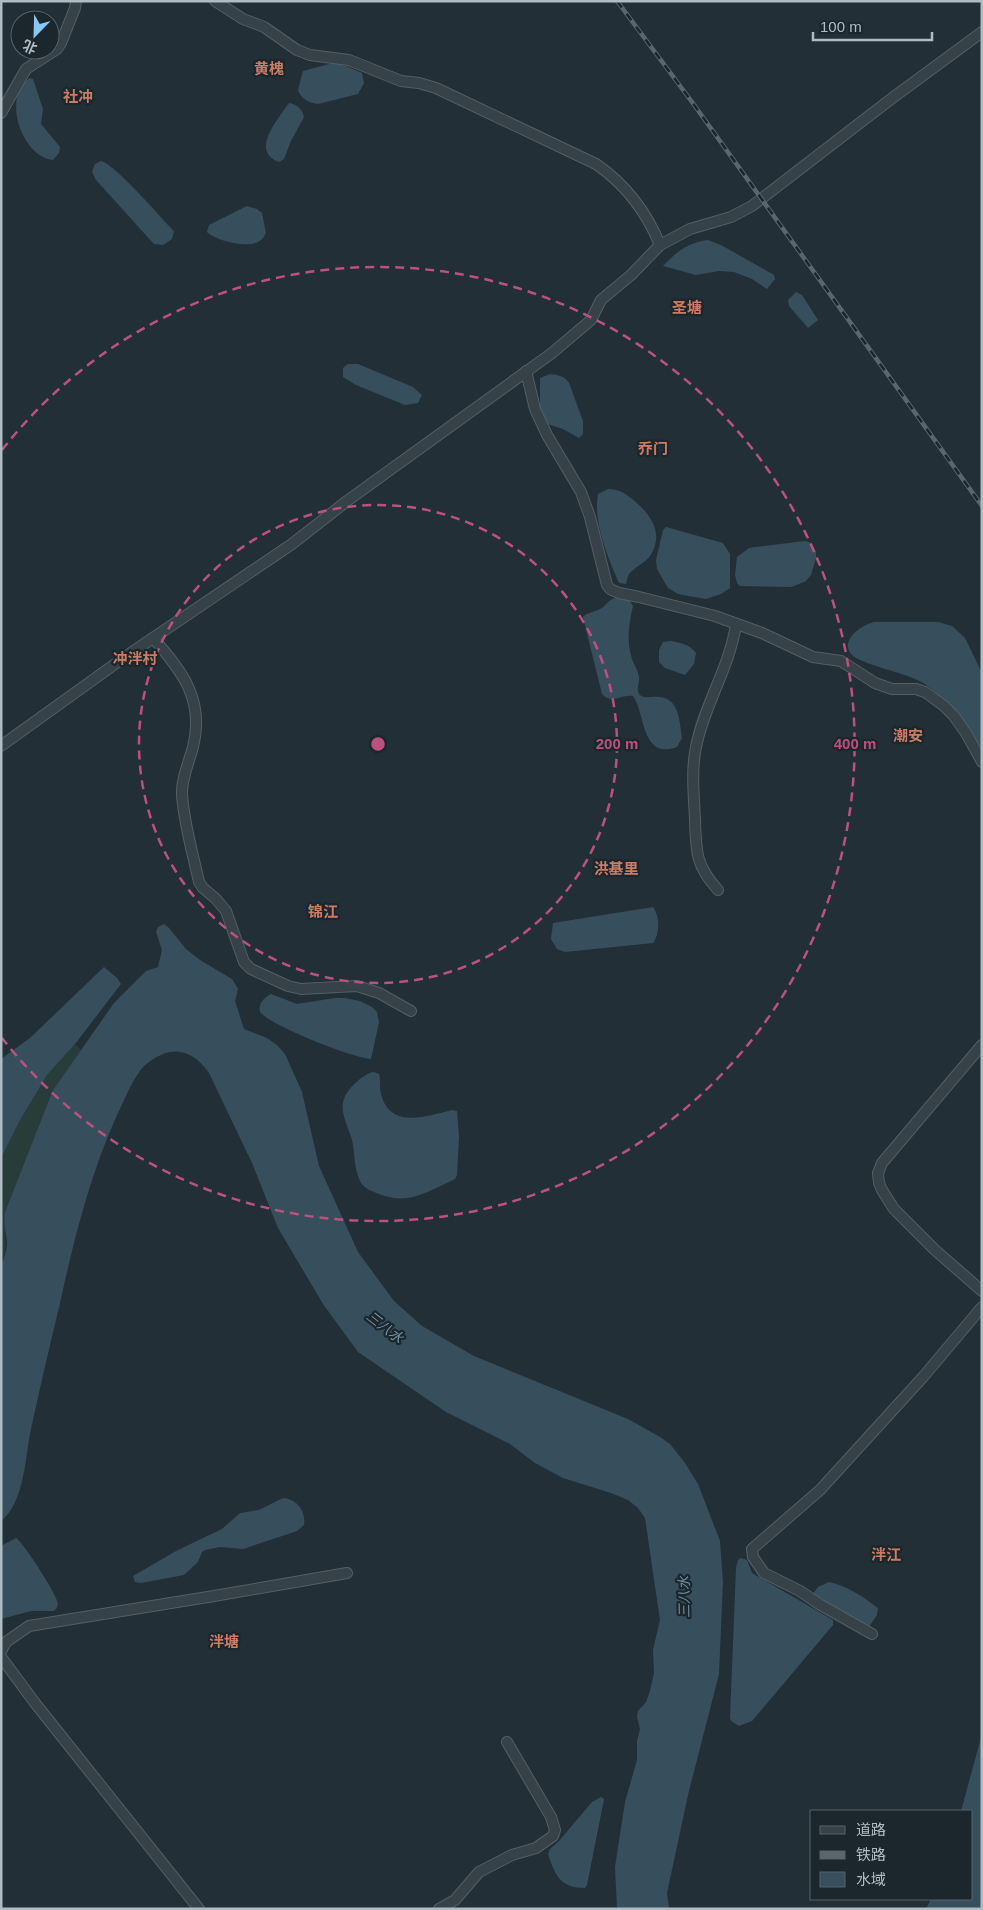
<svg xmlns="http://www.w3.org/2000/svg" width="983" height="1910" viewBox="0 0 983 1910" font-family="Arial,'Noto Sans SC',sans-serif">
	<style>
		.green { fill: #283d3a }
		.water { fill: #374f5d }
		.lines { fill: none; stroke-linecap: round; stroke-linejoin: round }
		.minor-casing { stroke: #535f66; stroke-width: 12 }
		.minor { stroke: #364148; stroke-width: 10 }
		.rail-casing { stroke: #58666f; stroke-width: 4.5 }
		.rail { stroke: #1b262d; stroke-width: 2.5; stroke-dasharray: 8; stroke-linecap: butt }
		.ring { fill: none; stroke: #bc5180; stroke-width: 2.5; stroke-dasharray: 9 6 }
		.labels { text-anchor: middle; dominant-baseline: central; stroke-width: 4.5; stroke-linejoin: round; paint-order: stroke }
		.water-label { font-size: 14px; font-style: italic; fill: #7293a6; stroke: #1b262d }
		.quarter-label { font-size: 15px; font-weight: bold; fill: #cc7c63; stroke: #1b262d }
		.centre { fill: #bc5180; stroke: #1b262d; stroke-width: 2.5 }
		.ring-label { font-size: 15px; text-anchor: middle; font-weight: bold; fill: #bc5180; stroke: #1b262d; stroke-width: 4.5; stroke-linejoin: round; paint-order: stroke }
	</style>
	<rect width="100%" height="100%" fill="#222f37"/>
	<path class="green" d="M75,1044l6,6 -28,40 -48,122c-2,21 4,34 -4,55v-109l18,-36 28,-47z"/>
	<g class="water">
		<path d="M333,63l13,3 16,7 2,10 -6,11 -40,10c-9,-1 -17,-5 -20,-14l5,-19z"/>
		<path d="M30,78l3,1 10,30 -2,15 19,23 -1,6 -6,7c-31,-3 -52,-64 -23,-82z"/>
		<path d="M289,103c8,1 14,7 15,14l-13,24 -7,18 -5,3c-30,-11 0,-44 10,-59z"/>
		<path d="M101,161c14,3 60,57 73,70l-2,8 -9,6 -9,-1 -58,-64 -4,-8 3,-8z"/>
		<path d="M247,206l10,3 5,4 4,20c-2,4 -4,7 -8,9 -11,6 -42,-1 -51,-10l2,-7z"/>
		<path d="M708,240l13,5 53,30 1,4 -8,10 -15,-10 -18,-7 -15,-1 -23,4 -33,-9c13,-14 26,-24 45,-26z"/>
		<path d="M796,292l6,3 16,25 -10,8 -19,-22 -1,-6z"/>
		<path d="M348,364h10l55,23 9,8 -4,8 -13,2 -49,-20 -13,-8v-9z"/>
		<path d="M550,374c8,1 15,2 19,9l14,38v13l-4,4 -16,-9 -19,-6 -4,-16v-29z"/>
		<path d="M608,489c11,-1 23,8 30,15 16,15 25,32 12,52 -5,7 -15,11 -21,18 -2,3 -2,7 -3,10l-7,-1c-11,-25 -26,-61 -21,-89z"/>
		<path d="M666,527l57,16 7,11v34l-9,6 -15,5 -28,-5 -10,-6 -11,-19 -1,-9 7,-30z"/>
		<path d="M805,541l7,2 4,9v6l-5,17 -5,6 -14,6 -52,-1 -3,-3 -2,-8 2,-18 12,-9 6,-1z"/>
		<path d="M615,598l14,2 4,6c-4,17 -7,35 -1,53 2,6 6,11 7,18 1,5 -4,13 1,18 3,3 7,2 11,2 28,-3 28,20 31,41l-5,9c-36,13 -31,-32 -44,-51 -12,-2 -21,9 -31,-2l-19,-77c5,-5 12,-5 19,-9 5,-4 7,-8 13,-10z"/>
		<path d="M874,622h64l14,4 13,12 17,35v82c-17,-26 -31,-53 -57,-71 -16,-11 -67,-20 -74,-30 -11,-15 11,-29 23,-32z"/>
		<path d="M671,641c10,2 18,3 25,12l-2,11 -9,11 -20,-7 -6,-6v-12l4,-8z"/>
		<path d="M653,907c7,9 7,27 0,36l-88,9 -8,-3 -6,-10 2,-16z"/>
		<path d="M164,924l5,4 17,21 14,11 32,19 6,10 -3,12 9,28 23,9 10,7 8,9 17,38 17,74 39,86 36,49 28,25 52,30 154,63 32,18 10,7 15,19 13,21 22,57 3,41 -4,92 -31,121 -21,98 2,16h-52l-2,-42 10,-65 12,-42v-19l3,-12 -3,-12 1,-6 8,-9 4,-11 4,-18 -1,-23 7,-30 -15,-102 -7,-10 -10,-8 -17,-7 -48,-15 -28,-15 -25,-19 -64,-32 -88,-60 -35,-48 -45,-76 -26,-65 -43,-90c-12,-17 -28,-27 -48,-18 -7,3 -14,8 -19,13 -11,14 -17,31 -25,47 -27,60 -43,124 -57,188 -10,42 -20,84 -29,126 -6,27 -6,73 -30,92v-254c3,-9 6,-16 6,-25 -1,-11 -4,-19 -2,-30l48,-122 61,-87 32,-32 12,-4 4,-17 -6,-18 2,-5z"/>
		<path d="M104,967l13,11 4,6 -46,60 -28,31 -28,47 -18,36v-99l29,-21z"/>
		<path d="M271,994l26,10 38,-6h10l15,3 12,6 5,5 2,10 -8,37c-18,-1 -100,-33 -111,-47 -2,-9 4,-14 11,-18z"/>
		<path d="M374,1072l5,2c2,6 0,13 2,20 9,36 46,22 71,16l5,1 2,26 -2,38 -2,4c-26,12 -47,27 -76,15 -7,-3 -15,-5 -19,-13 -6,-12 -5,-28 -8,-41 -3,-12 -13,-28 -8,-41 3,-10 20,-26 30,-27z"/>
		<path d="M283,1498c14,1 23,13 21,27l-7,6 -54,18 -23,-2 -15,3 -3,2 -4,10 -14,13 -43,8 -6,-1 -2,-6 43,-25 46,-22 18,-16 19,-3z"/>
		<path d="M16,1538c8,5 42,58 42,66 -1,4 -2,5 -4,7h-23l-30,8v-73z"/>
		<path d="M741,1558l6,2 5,13 81,47v5l-81,96 -13,5 -8,-5 -1,-3 6,-150 2,-8z"/>
		<path d="M829,1582c19,4 34,15 49,26l-1,7 -9,13 -56,-33 6,-8z"/>
		<path d="M982,1734v175h-56l5,-10h41v-88h-11z"/>
		<path d="M601,1797l3,2 -17,86 -2,3c-25,0 -30,-13 -37,-34l2,-5 9,-8 33,-39z"/>
	</g>
	<g class="lines">
		<defs>
			<g id="minor">
				<path d="M215,1l28,18 21,8 33,23 13,5 39,5 52,21 18,2 17,5 160,76c29,20 51,49 64,81"/>
				<path d="M1,113l25,-44 31,-20 4,-6 14,-35 1,-7"/>
				<path d="M526,371l9,38 12,26 34,57 9,25 17,68 3,4 9,4 20,4 76,19 47,17 51,24 28,4 34,22 17,6h24l9,3 19,14 10,10 12,17 16,29"/>
				<path d="M153,638c29,33 52,62 40,109 -4,15 -12,33 -11,48 2,29 11,59 17,87l4,6 13,11 10,12 18,51 7,7 37,17 13,3 56,-3 22,7 32,18"/>
				<path d="M1,746l121,-87 170,-115 55,-43 205,-148 39,-33 10,-20 30,-25 29,-30 30,-16 41,-12 21,-11 139,-107 91,-67"/>
				<path d="M718,890c-22,-24 -22,-38 -23,-70 -1,-24 -4,-49 1,-73 8,-42 34,-80 40,-123"/>
				<path d="M982,1045l-100,118 -4,10 1,10 3,7 12,19 41,41 47,41"/>
				<path d="M872,1634l-53,-30 -19,-13 -36,-18 -11,-16 -1,-8 68,-59 103,-113 59,-70"/>
				<path d="M1,1651l5,-9 23,-16 185,-30 133,-23"/>
				<path d="M1,1657l34,46 164,206"/>
				<path d="M439,1909l16,-9 24,-28 33,-17 24,-7 17,-12 2,-6 -4,-13 -44,-75"/>
			</g>
		</defs>
		<use href="#minor" class="minor-casing"/>
		<use href="#minor" class="minor"/>
		<defs>
			<path id="rail" d="M617,1l75,101 290,404"/>
		</defs>
		<use href="#rail" class="rail-casing"/>
		<use href="#rail" class="rail"/>
	</g>
	<g class="ring">
		<circle cx="378" cy="744" r="239"/>
		<path d="M2 450A477 477 0 1 1 2 1038"/>
	</g>
	<g class="labels">
		<g class="water-label">
			<text transform="translate(385 1327) rotate(38)">三八水</text>
			<text transform="translate(684 1597) rotate(-91)">三八水</text>
		</g>
		<g class="quarter-label">
			<text x="269" y="68">黄槐</text>
			<text x="78" y="96">社冲</text>
			<text x="687" y="307">圣塘</text>
			<text x="653" y="448">乔门</text>
			<text x="135" y="658">冲泮村</text>
			<text x="908" y="735">潮安</text>
			<text x="616" y="868">洪基里</text>
			<text x="323" y="911">锦江</text>
			<text x="886" y="1554">泮江</text>
			<text x="224" y="1641">泮塘</text>
		</g>
	</g>
	<circle cx="378" cy="744" r="8" class="centre"/>
	<g class="ring-label">
		<text x="617" y="749">200 m</text>
		<text x="855" y="749">400 m</text>
	</g>
	<rect width="983" height="1910" fill="none" stroke="#b0bcc4" stroke-width="5"/>
	<rect x="810" y="1810" width="162" height="90" fill="#1b262d" stroke="#576269"/>
	<rect x="820" y="1826" width="25" height="8" fill="#364148" stroke="#576269"/>
	<text x="856" y="1835" font-size="15" fill="#b0bcc4">道路</text>
	<rect x="820" y="1851" width="25" height="8" fill="#58666f" stroke="#576269"/>
	<text x="856" y="1860" font-size="15" fill="#b0bcc4">铁路</text>
	<rect x="820" y="1872" width="25" height="15" fill="#374f5d" stroke="#576269"/>
	<text x="856" y="1885" font-size="15" fill="#b0bcc4">水域</text>
	<g transform="translate(35 35) rotate(203)"><circle r="24" fill="#1b262d" stroke="#576269"/>
	<path d="M0-4L9 19L0 12L-9 19Z" fill="#89c6f1"/>
	<text y="-8" font-size="14" font-weight="bold" text-anchor="middle" fill="#b0bcc4">北</text>
	</g>
	<path d="M813 32v8h119v-8" fill="none" stroke="#b0bcc4" stroke-width="2.5"/>
	<text x="820" y="32" font-size="15" fill="#b0bcc4" stroke="#1b262d" stroke-width="4" paint-order="stroke">100 m</text>
</svg>
